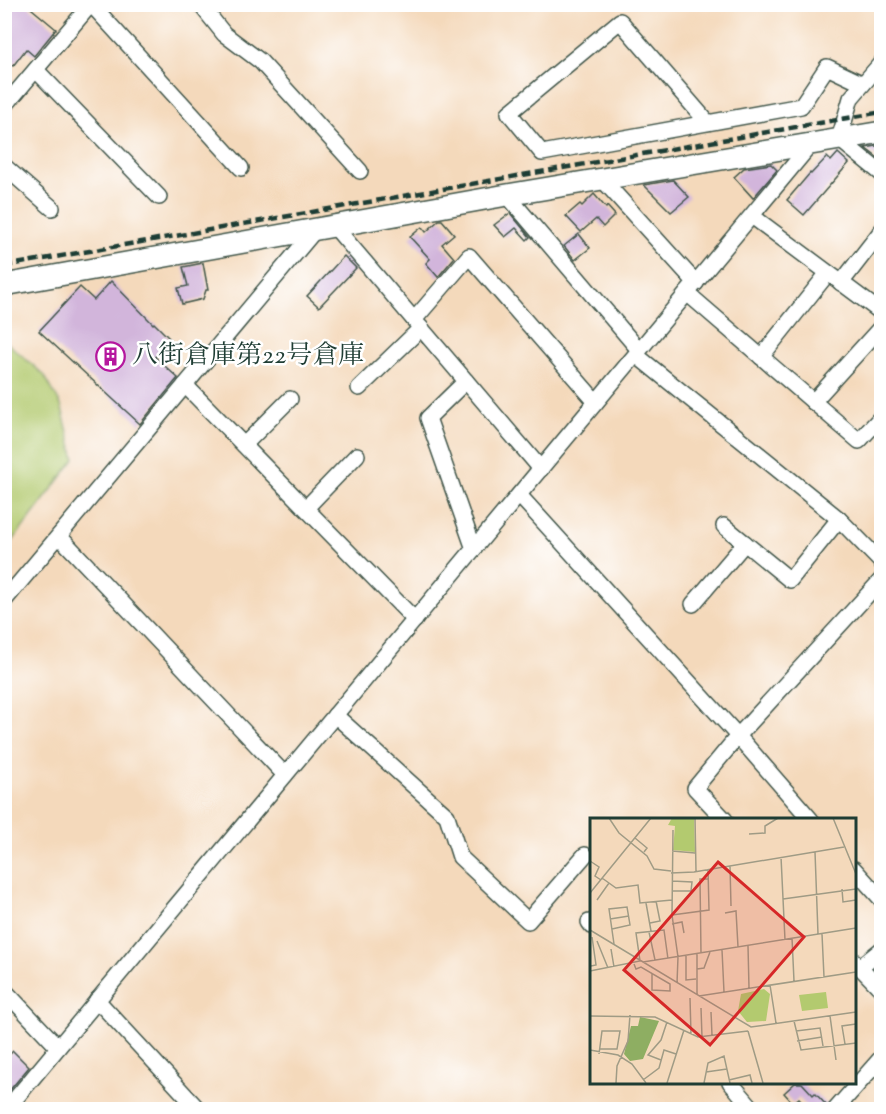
<svg xmlns="http://www.w3.org/2000/svg" width="886" height="1114" viewBox="0 0 886 1114" font-family="'Sorts Mill Goudy','Noto Serif JP',serif">
	<style>
		.green { fill: #b3ca6f; stroke: #698452; stroke-width: 1.5 }
		.building { fill: #d2b5db }
		.lines { fill: none; stroke-linecap: round; stroke-linejoin: round }
		.street-casing { stroke: #3f5448; stroke-width: 18 }
		.secondary-casing { stroke: #3f5448; stroke-width: 24 }
		.street { stroke: #fff; stroke-width: 15 }
		.secondary { stroke: #fff; stroke-width: 21 }
		.rail { stroke: #1f3d34; stroke-width: 4.5; stroke-dasharray: 9 4.5; stroke-linecap: butt }
		.labels { text-anchor: middle; dominant-baseline: central; stroke-width: 5; stroke-linejoin: round; paint-order: stroke }
		.poi-label { font-size: 26px; fill: #1f3d34; stroke: #fff; text-anchor: start }
		.inset-road { fill: none; stroke: #9f9b85; stroke-width: 1.5 }
		.view { fill: #d62828; fill-opacity: 0.15; stroke: #d62828; stroke-width: 3 }
		.inset-edge { fill: none; stroke: #1f3d34; stroke-width: 3 }
	</style>
	<rect width="100%" height="100%" fill="#fff"/>
	<filter id="ink" filterUnits="userSpaceOnUse"><feTurbulence type="fractalNoise" baseFrequency=".0167" numOctaves="2"/><feDisplacementMap in="SourceGraphic" scale="12" xChannelSelector="R" yChannelSelector="G"/><feConvolveMatrix kernelMatrix="1 2 1 2 8 2 1 2 1" color-interpolation-filters="sRGB"/></filter>
	<filter id="wash" filterUnits="userSpaceOnUse"><feTurbulence type="fractalNoise" baseFrequency=".008" numOctaves="4" result="noise"/><feDisplacementMap in="SourceGraphic" scale="24" xChannelSelector="R" yChannelSelector="G"/><feGaussianBlur stdDeviation="1.35" result="paint"/><feColorMatrix in="noise" values="0 0 0 0 0 0 0 0 0 0 0 0 0 0 0 0 0 1.4 0 .05"/><feComposite in="paint" operator="in"/></filter>
	<g filter="url(#wash)">
		<rect width="100%" height="100%" fill="#f4d9bb"/>
		<path class="green" d="M5,341l39,34 17,30 14,54 -70,92z"/>
		<g id="blocks">
			<g class="building">
				<path d="M4,4h22l30,25 -22,27 -8,-7 -13,17 -9,-7z"/>
				<path d="M882,145v16l-17,-13 6,-1z"/>
				<path d="M838,153l11,10 -45,52 -17,-15 23,-27 1,1 16,-17 4,4z"/>
				<path d="M771,164l6,6 -24,28 -19,-21 10,-9z"/>
				<path d="M673,180l16,17 -18,15 -27,-27z"/>
				<path d="M594,194l12,14 1,-2 8,9 -12,12 -7,-8 -15,13 -15,-16 14,-12 2,2z"/>
				<path d="M510,213l20,24 -3,3 -11,-12 -11,9 -11,-12z"/>
				<path d="M439,220h3l12,14 -12,10 12,14 -16,19 -12,-14 4,-4 -20,-22 12,-10 4,5z"/>
				<path d="M579,234l11,14 -15,12 -11,-14z"/>
				<path d="M344,256l12,12 -37,39 -12,-11z"/>
				<path d="M203,263l5,27h-2l-3,9 -21,5 -4,-16 10,-2 -5,-19z"/>
				<path d="M111,281l42,43 1,-1 17,17 -16,17 23,21 -38,46 -101,-93 41,-44 14,13z"/>
				<path d="M13,1051l16,16 -25,30v-37z"/>
				<path d="M795,1083h7l11,12 2,-2 12,13 -2,4h-15l-11,-12 -6,5 -9,-10z"/>
			</g>
		</g>
	</g>
	<g filter="url(#ink)">
		<use href="#blocks" fill-opacity="0" stroke="#3f5448" stroke-width="1.5"/>
		<g class="lines">
			<defs>
				<g id="street">
					<path d="M91,4l150,164"/>
					<path d="M200,4l24,30 36,27 100,110"/>
					<path d="M882,62l-31,36 -12,41 43,35"/>
					<path d="M36,70l123,127"/>
					<path d="M4,107l87,-103"/>
					<path d="M708,123l-88,-102 -111,92 33,40 259,-47 26,-39 36,17"/>
					<path d="M4,166l48,42"/>
					<path d="M602,179l94,104"/>
					<path d="M507,195l132,155"/>
					<path d="M752,216l130,97"/>
					<path d="M334,226l207,243"/>
					<path d="M841,283l41,-53"/>
					<path d="M687,293l172,148 23,-25"/>
					<path d="M414,320l55,-64 127,146"/>
					<path d="M636,355l203,164 43,44"/>
					<path d="M761,357l67,-84"/>
					<path d="M466,381l-38,37 46,131"/>
					<path d="M185,385l230,235"/>
					<path d="M359,388l62,-60"/>
					<path d="M813,402l69,-76"/>
					<path d="M244,445l46,-46"/>
					<path d="M519,495l219,241 73,84"/>
					<path d="M306,508l51,-53"/>
					<path d="M724,526l66,54 49,-61"/>
					<path d="M59,536l226,239"/>
					<path d="M4,601l312,-372"/>
					<path d="M693,604l52,-61"/>
					<path d="M335,715l112,101 13,41 68,64 57,-66"/>
					<path d="M725,820l-30,-32 43,-52 144,-157"/>
					<path d="M854,869l28,31"/>
					<path d="M589,922l3,4"/>
					<path d="M854,961l28,29"/>
					<path d="M860,967l22,-18"/>
					<path d="M4,990l54,57"/>
					<path d="M97,1000l102,110"/>
					<path d="M730,1082l24,28"/>
					<path d="M6,1110l806,-967"/>
					<path d="M835,1110l47,-53"/>
				</g>
				<path id="secondary" d="M4,285l503,-90 375,-63"/>
			</defs>
			<use href="#street" class="street-casing"/>
			<use href="#secondary" class="secondary-casing"/>
			<use href="#street" class="street"/>
			<use href="#secondary" class="secondary"/>
			<path class="rail" d="M4,266l878,-154"/>
		</g>
	</g>
	<defs>
		<symbol id="building-ring" viewBox="-11 -11 22 22"><circle r="9.5" fill="#fff" stroke="#b5179e" stroke-width="1.5"/><path d="M-4-6H4V6H1V3H-1V6H-4ZM-2.5-4.3h1.7v1.8h-1.7ZM.8-4.3h1.7v1.8H.8ZM-2.5-1h1.7V.8h-1.7ZM.8-1h1.7V.8H.8Z" fill="#b5179e"/></symbol>
	</defs>
	<g fill-rule="evenodd">
		<use href="#building-ring" x="94" y="340" width="33" height="33"/>
	</g>
	<g class="labels">
		<g class="poi-label">
			<text x="132" y="356">八街倉庫第22号倉庫</text>
		</g>
	</g>
	<g transform="translate(590 818)">
		<rect width="266" height="266" fill="#f4d9bb"/>
		<path d="M82,0h22l1,34 -22,-2 2,-24 -7,-1zM174,171l6,5 -4,27 -19,1 -9,-11 3,-17zM236,174l2,16 -26,3 -3,-16z" fill="#b3ca6f"/>
		<path d="M50,199l19,4 -16,38 -13,2 -6,-7 7,-28h7z" fill="#8eae62"/>
		<path class="inset-road" d="M19,0l10,15 28,23 7,13 17,2M105,0l1,53M243,0l23,56M83,12l-1,85 6,42M159,16l16,-1v-7l13,-8M45,20l12,10 -3,4M82,33l23,2M225,34l3,82M191,39l4,83M0,43l9,6 -4,9 6,4M140,48l1,40M81,55l23,-1 150,-25M12,60l14,10 22,-3 2,18 32,-3M82,63l20,1 -1,9h-19M252,71l1,13 13,-2M0,75l61,-75M193,81l73,-10M7,82l12,-17M56,85l5,28M135,95l11,-2 2,36M82,97l37,-5 -1,-41M20,101l19,-3M60,105l10,-2 -4,-20M82,106l10,-2 2,11M22,111l18,-4 -3,-18 -18,2 5,35M0,112l161,97 105,-15M59,114l6,28M232,116l2,43M202,120l2,43M7,123l11,27M158,128l1,42M21,131l3,18M132,132l2,42M111,135l-1,-74h8M96,138v24l10,-1M53,144l213,-34M44,146l2,5 5,-2 29,17v7l-18,-1v-17M1,148l5,-1 -4,-28M107,151l7,-1 6,-16M0,153l50,-10 -4,-28 28,-3 4,29M87,165l1,-26M180,167l6,38M107,176v-40M109,178l157,-24M100,180l1,36M111,190l1,29M121,194l1,23M0,198l65,1 43,20 50,-6M240,198l6,44M204,203l7,29 55,-7M158,213l15,52M206,213l24,-3 3,18M207,223l25,-4M255,226l-3,-18 14,-2M0,232l28,5 14,9 14,19M9,236l3,-23h18l-3,18h-18M71,242l-13,-5 13,-15 6,-18M116,254l21,-3M53,262l16,-12 5,-18 12,4M139,262l21,-5 2,8M26,265l1,-17 11,-25 2,-26M77,265l17,-53M114,265l4,-20 16,-7 6,27"/>
		<path class="view" d="M128,44l86,75 -94,108 -86,-75z"/>
		<rect width="266" height="266" class="inset-edge"/>
	</g>
	<rect width="886" height="1114" fill="none" stroke="#fff" stroke-width="24"/>
</svg>
